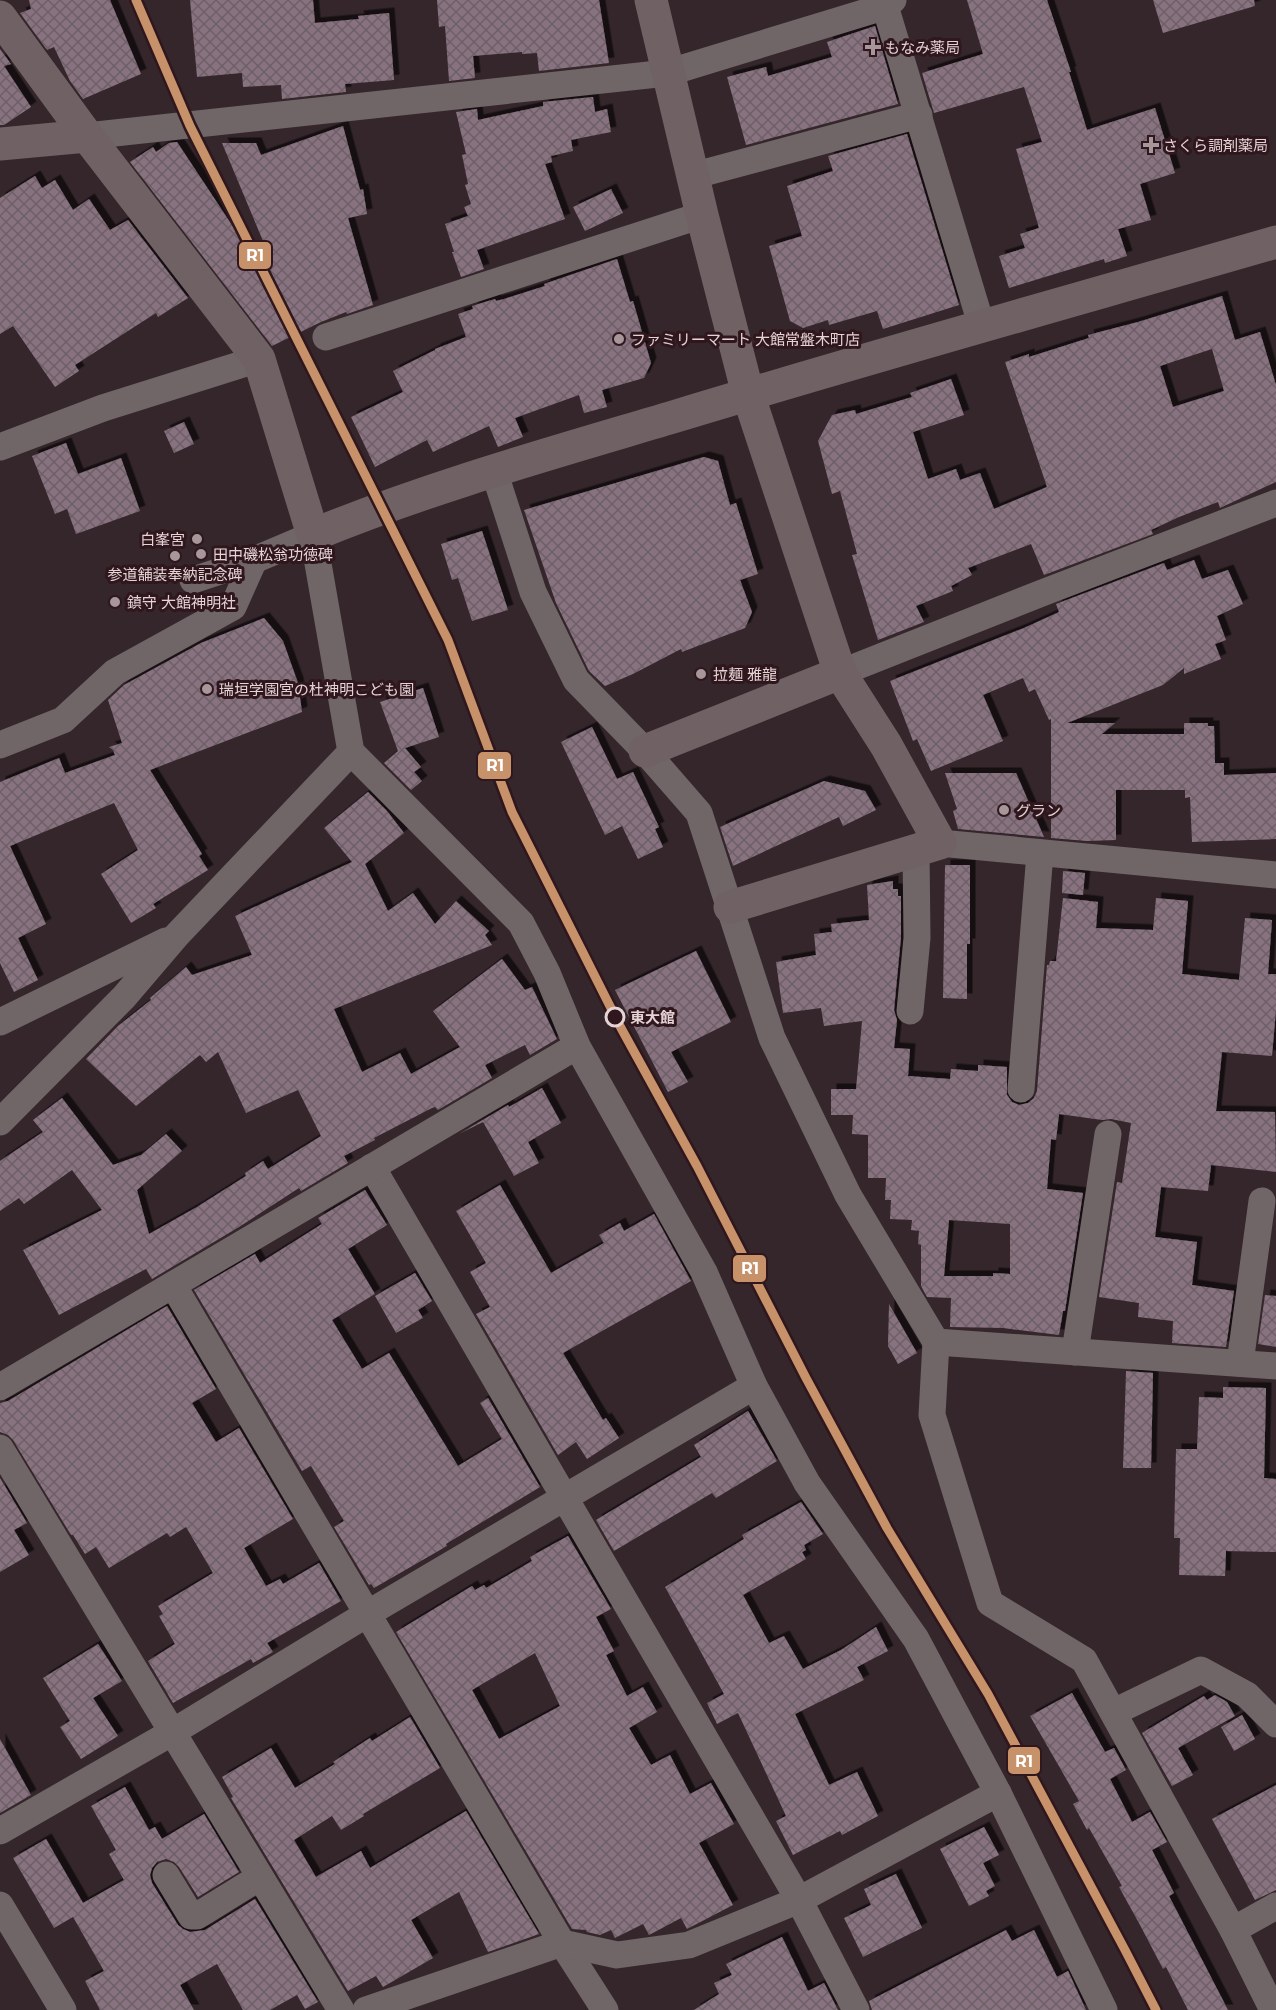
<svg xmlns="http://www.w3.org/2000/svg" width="1276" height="2010" viewBox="0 0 1276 2010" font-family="Montserrat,'Noto Sans JP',sans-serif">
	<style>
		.building { fill: url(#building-cross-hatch); fill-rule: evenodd; filter: url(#shadow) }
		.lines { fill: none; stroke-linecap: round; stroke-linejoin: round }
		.street { stroke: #706567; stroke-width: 27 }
		.secondary { stroke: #706264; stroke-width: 33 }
		.rail-1-casing { stroke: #2f171d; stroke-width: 14 }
		.rail-1 { stroke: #c7916a; stroke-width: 9 }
		.poi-dot { fill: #a7969a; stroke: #2f171d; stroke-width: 2 }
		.stop-dot { fill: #2f171d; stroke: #e5d3d6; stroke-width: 3 }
		.labels { text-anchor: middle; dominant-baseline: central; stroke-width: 6; stroke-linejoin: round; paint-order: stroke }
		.poi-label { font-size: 15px; fill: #e5d3d6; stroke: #2f171d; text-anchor: start }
		.stop-label { font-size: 15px; font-weight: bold; fill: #e5d3d6; stroke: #2f171d; text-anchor: start }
		.line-badge { stroke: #2f171d; stroke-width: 2 }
		.badge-label { font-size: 16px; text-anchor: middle; font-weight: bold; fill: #fff }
	</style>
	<defs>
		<pattern id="building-cross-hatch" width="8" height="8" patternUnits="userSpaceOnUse" patternTransform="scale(1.5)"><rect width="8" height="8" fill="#887280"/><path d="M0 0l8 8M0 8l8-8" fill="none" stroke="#6d5e66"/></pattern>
		<filter id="shadow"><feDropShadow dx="5.5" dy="-5.5" stdDeviation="0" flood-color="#0009"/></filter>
	</defs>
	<rect width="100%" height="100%" fill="#34262a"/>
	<g class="building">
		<path d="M29,0h81l31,74 -58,25 -13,-18 -16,-34 -7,3 -27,-37 11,-4z"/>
		<path d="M190,0h123l2,23 44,-4 -1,-3 31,-3 5,67 -49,4 1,8 -64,7 -1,-14 -38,2 -1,-14 -45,4z"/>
		<path d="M437,0h162l10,63 -70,8 -2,-18 -15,1v-2l-49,4 2,22 -26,3 -4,-55 -6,1z"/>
		<path d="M967,0h80l24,72h-2l18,58 68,-22 20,65 -35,11 11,36 -33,9 9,27 -22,7 -1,-4 -95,29 -10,-32 26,-8 -5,-14 19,-6 -23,-79 26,-7 -18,-55 -90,26 -12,-40 61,-19z"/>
		<path d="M1153,0h101l1,6 -92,27z"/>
		<path d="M875,26l23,78 -152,41 -19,-68 39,-10 2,9 64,-19 -5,-15z"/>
		<path d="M0,49l11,15 -7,2 27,41 -27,18h-4z"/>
		<path d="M593,97l2,15 12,-3 4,23 -40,8 2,11 -22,5 1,6 -7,2 20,55 -88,31 7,19 -23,8 -9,-25h2l-9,-28 23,-8 -4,-9 7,-3 -6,-19 3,-1 -6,-29 4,-1 -10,-42 21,-3 1,11 65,-14v-4z"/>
		<path d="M343,126l17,64 3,-1 4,25 -19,4 25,87 -26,9 -1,-2 -25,10 -49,24 -142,-184 23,-15 3,5 13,-9 8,-1 78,118 13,-7 -46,-110h34l5,12z"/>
		<path d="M907,134l52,171 -76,24 -6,-18 -48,14 -1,-5 -25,8 -13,-7 -21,-75 33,-10 -15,-50 46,-15 -5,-15z"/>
		<path d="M35,176l7,12 13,-8 18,30 16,-11 21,31 18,-10 60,78 -30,19 -2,-4 -81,52 4,6 -24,16 -42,-61 -13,8v-136z"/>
		<path d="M611,189l12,24 -38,18 -12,-24z"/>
		<path d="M617,259l13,43 3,-1 18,62 -7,15 -42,12 5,17 -23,6 -5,-18 -64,23 8,19 -25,10 -9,-21 -56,26 -6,-12 -52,27 -24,-50 52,-25 -10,-21 42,-21v-1l31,-12 -8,-23 15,-5 -1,-3 23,-7 1,2 8,-2 41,-13 -1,-2z"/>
		<path d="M1222,296l13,44 25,-8 16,53v97l-56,26 -2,-6 -39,15 -28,13 2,4 -109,41 -13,-31 -63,24 4,7 -21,11 2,5 -37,15 8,16 -46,18 -26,-85 5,-1 -17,-63 -8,3 -14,-53 14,-26 23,-5 1,4 56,-17 -2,-4 41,-14 13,36 -51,17 15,47 28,-10 4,11 20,-7 14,36 53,-22 -42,-125 24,-8v3l60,-19 -1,-3 50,-13zM1212,349l12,42 -51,16 -13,-41z"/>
		<path d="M184,422l10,22 -20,9 -10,-22z"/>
		<path d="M66,443l12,31 43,-16 19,53 -64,23 -9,-25 -12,5 -23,-58z"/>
		<path d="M704,457l14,4 12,44 6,-2 22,71 -18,6 12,32 -7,16 -63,24 -1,-3 -48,25 -28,12 -16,-15 -33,-68 -32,-93z"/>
		<path d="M482,531l26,79 -36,11 -14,-43 -6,2 -11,-36z"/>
		<path d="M1194,560l8,19 26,-9 15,34 -26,12 9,24 -11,4 6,15 -37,15v-6l-21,17 -96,38h48l-13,11h82v-11h24v3h6l1,37h9v12l52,-2v66l-84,3 -2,-45 -5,1v-8h-69v50l-29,1 -36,-3v-119l-2,1 -14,-31 -6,3 -6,-14 -40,17 20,46 -72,30 -14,-32 -4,2 -23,-60 134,-53 35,-16 -3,-8 108,-41 3,7z"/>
		<path d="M264,618l19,23 15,42 4,29 -152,58 52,84 -3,2 9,14 -55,34 3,4 -25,15 -30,-49 37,-24 -24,-47 -104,43 36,78 -28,14 20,42 -24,12 -14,-29v-181l59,-24 6,15 50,-18 -2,-5 -4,-3 13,-4 -14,-43 16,-15 77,-42z"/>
		<path d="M423,688l16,49 -34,11 16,19 -7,5 8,9 -11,9 -27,-27 14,-12 -18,-49z"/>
		<path d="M592,727l25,52 16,-7 26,55 -4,2 8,18 -25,12 -16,-33 -17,9 -44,-93z"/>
		<path d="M945,773h71l28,64 -86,-8 -5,-18 4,-2z"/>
		<path d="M824,781l41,10 11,19 -33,16 -4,-9 -106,49 -13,-39z"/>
		<path d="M368,792l19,19 17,22 -39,31 23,47 25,-18 22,31 21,-23 33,30 -4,4 7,10 -158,64 28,63 38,-19 11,21 49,-27 -27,-36 69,-52 23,31 7,-3 25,52 -27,16 -5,-10 -40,20 7,13 -54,32 -3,-3 -3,1 -58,30 1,2 -31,16 4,7 -47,28 -2,-3 -60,39 -87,52 -6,-10 -87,46 -36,-65 79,-40 -30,-40 -48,34 -5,-6 -19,13v-50l43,-29 -10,-12 29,-22 51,67 28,-10 25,-21 16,17 -45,39 12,44 48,-27 49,-31 -1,-3 18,-12 5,8 53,-33 -23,-46 -52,23 -28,-61 -12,10 -6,-7 -64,51 -50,-47 32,-33 33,-26 -1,-2 36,-31 6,8 60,-20 -17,-39 117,-54 -28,-34z"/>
		<path d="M945,865h25v79h-3v55l-24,-1z"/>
		<path d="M1063,871l22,2 -2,22 -21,-2z"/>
		<path d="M893,881v8h5v7h3v41l-7,73 3,10 -3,28 16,1 -2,27 42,3 1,-10 27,2v-6l29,2v28l5,7 7,3 9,-2 6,-5 3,-7 10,-126h2l1,-4h6l7,-63 35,4 -2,26 57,2 3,-32 32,3 -6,73 57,6 6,-62 27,2 -4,54h8v36l-4,46 -50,-4 -6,59 59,1 1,60 -65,-7 -3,26 -47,-4 -6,50 42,5 -5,43 42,6 -8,56 -54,-4 1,-22 -35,-4 1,-14 -40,-6 18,-115 5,1 9,-60 -20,-4 -9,1 -43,-6 -3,26 -5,-1 -4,50 36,4 -18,118h-2l-4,24 -56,-7 -53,-1 1,-29 -24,-1 -6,-11v-41l-3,-1 1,-13 -8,-1 1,-10 -22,-1 1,-19h-6l1,-22h-18v-43l-16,-1 1,-19h-22v-26h25l6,-68 -38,5 -3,-18 -38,5 -7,-51 40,-7 -2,-21 18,-2 -1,-8 38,-4 -2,-35zM949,1220l61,4v50l-17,-1v3h-49z"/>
		<path d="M696,951l35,71 -60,30 17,30 -20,10 -53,-102z"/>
		<path d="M542,1088l19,35 -33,19 11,21 -25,13 -31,-54 -24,12 49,-29 1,2z"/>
		<path d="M500,1185l51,88 53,-30 -5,-8 21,-12 4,8 30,-17 37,67 -128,72 40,67 3,-2 13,20 -32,21 -11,-17 -18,13 -82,-141 14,-7 -20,-35 16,-9 -30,-52z"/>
		<path d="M365,1190l22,35 -39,24 27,45 -43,26 30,49 27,-16 69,113 44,-27 -22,-36 8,-5 52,89 -94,57 1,2 -73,42 -3,-4 -2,1 -35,-58 10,-6 -33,-55 -9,5 -108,-181 61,-36 5,9 62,-39 -4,-6z"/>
		<path d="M415,1273l17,28 -14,9 5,8 -27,15 -21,-37z"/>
		<path d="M1265,1295l11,1v51l-18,-3z"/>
		<path d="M889,1304l28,49 -19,11 -10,-18z"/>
		<path d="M167,1306l49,83 -24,14 24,39 23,-14 54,91 -49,29 22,38 14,-7 3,5 36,-21 22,38 -74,42 6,9 -20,11 -2,-4 -78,44 -25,-42 27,-17 -16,-28 4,-2 -5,-8 55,-33 -27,-46 -16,10 -3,-4 -58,35 -13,-21 -11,7 -12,-19h-2l-58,-95 -5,-5 -8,-3v-29l8,-2z"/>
		<path d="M1126,1371l27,2 -2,95h-28z"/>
		<path d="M1223,1387l43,1 -2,90 12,1v73l-50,-1 -1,25 -46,-1 1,-37h-6l2,-89h21l2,-52 24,1z"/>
		<path d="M748,1411l29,50 -61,37 -4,-5 -98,58 -18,-31 105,-63 -7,-12z"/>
		<path d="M0,1478l27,45 -13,7 15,25 -29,17z"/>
		<path d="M801,1502l22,32 -19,11 2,5 -4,2 4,7 -63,36 26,48 15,-7 19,33 38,-19 35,-23 12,24 -31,16 7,13 -69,34 34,71 28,-13 21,44 -36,19 -2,-4 -47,24 -17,-34 10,-5 -48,-103 -21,11 -10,-21 17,-9 -59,-107 79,-48 -2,-4z"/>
		<path d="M568,1536l43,73 -15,8 18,34 -8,4 21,41 16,-9 14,25 -28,16 22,37 19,-10 20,39 21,-11 23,41 -35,19 34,62 -46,24 -6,-11 -30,16 -2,1 -6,-11 -28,14 -4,-8 -11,5 -13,-3 -1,-2 -14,-1 -176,-297 76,-46 3,4 9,-5 2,3 46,-27 -2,-4zM535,1653l25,53 -61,33 -27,-49z"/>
		<path d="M98,1644l24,37 -29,17 25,38 -37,23 -21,-32 10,-6 -27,-43z"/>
		<path d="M1072,1693l33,59 9,-4 12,22 -16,9 22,43 18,-10 17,30 -15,8 22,43 -5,3 59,114h-40l-22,-43 -3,2 -23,-44 -21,-38 3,-1 -33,-58 -2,2 -14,-26 6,-3 -49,-85z"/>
		<path d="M1215,1695l12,7 8,14 -57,32 15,27 -21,11 -30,-53 62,-37 3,4z"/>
		<path d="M1242,1715l13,24 -21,12 -13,-24z"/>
		<path d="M410,1717l30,51 -77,46 1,2 -23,14 -9,-14 -38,24 22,37 45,-26 9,17 96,-57 73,123 -51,18 -29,-60 -48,28 22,38 -50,29 -7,-11 -28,15 -117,-193 2,-1 -11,-20 49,-29 24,40 40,-24 -2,-2 37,-24 2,3z"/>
		<path d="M0,1739l31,56 -31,18z"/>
		<path d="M1276,1785v105l-21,10 -43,-81z"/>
		<path d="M125,1787l24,43 6,-3 7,12 42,-25 35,58 -41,25 -19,-30 -5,-5 -8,-3 -9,3 -5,6 -2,7 2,8 26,42 5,4 7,3 15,-2 50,-31 63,103 -13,7 -8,-14 -27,15h-27l-26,-46 -37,21 14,25h-94l-15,-29 19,-10 -31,-54 -19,11 -41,-70 33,-19 37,64 41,-23 -15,-26 7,-4 -25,-44z"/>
		<path d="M984,1827l15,28 -16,8 12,23 -9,5 3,5 -20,10 -29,-57z"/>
		<path d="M896,1874l26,54 -59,29 -19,-39 27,-13 -7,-16z"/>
		<path d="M1006,1930l6,11 22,-11 23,47 11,-6 18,39h-214l-3,-9z"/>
		<path d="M782,1937l26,54 16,-8 14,27h-144l25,-16 -5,-11 18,-8 -6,-11z"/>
	</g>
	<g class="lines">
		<g class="street">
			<path d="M885,6l97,321"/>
			<path d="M87,136l580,-63 216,-66 10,-7"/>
			<path d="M692,176l227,-61"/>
			<path d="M326,337l376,-122"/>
			<path d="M0,447l103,-39 156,-49"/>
			<path d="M494,471l39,121 43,88 69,71 54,62 73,225 76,157 88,147 340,24"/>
			<path d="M193,580l61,-20 59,-25 38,217 170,171 26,50 30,73 127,226 50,114 53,97 109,156 82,154 106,217"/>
			<path d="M840,673l202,-80 234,-90"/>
			<path d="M0,745l63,-25 52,-48 118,-65 21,-47"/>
			<path d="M940,843l336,32"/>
			<path d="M910,1011l7,-73 -1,-88"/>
			<path d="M0,1022l166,-81"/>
			<path d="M1021,1089l19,-236"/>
			<path d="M0,1122l124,-125 53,-62 174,-183"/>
			<path d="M372,1167l427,733 57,110"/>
			<path d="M173,1285l389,658 43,67"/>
			<path d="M936,1342l-4,73 58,188 94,57 149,270 40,80"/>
			<path d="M1075,1352l33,-218"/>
			<path d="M1240,1363l22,-162"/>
			<path d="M0,1387l577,-341"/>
			<path d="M0,1448l341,562"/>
			<path d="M1114,1712l87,-42 46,25 29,29"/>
			<path d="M0,1831l171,-98 196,-119 387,-228"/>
			<path d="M166,1875l25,41h6l63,-39"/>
			<path d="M0,1905l63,105"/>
			<path d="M1233,1930l43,-24"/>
			<path d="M366,2010l196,-67 55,12 72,-10 110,-45 199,-107"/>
		</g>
		<g class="secondary">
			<path d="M651,0l51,215 46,179 92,279 46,72 54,98 -210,64"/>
			<path d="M0,17l87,119 172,223 54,176c117,-48 239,-82 360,-118 201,-61 402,-117 603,-175"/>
			<path d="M0,144l87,-8"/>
			<path d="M645,751l195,-78"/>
		</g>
		<defs>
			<path id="rail-1" d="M136,0l54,126 258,514 64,172 109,216 76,138 109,212 81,150 101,166 137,256 31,60"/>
		</defs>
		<use href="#rail-1" class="rail-1-casing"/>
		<use href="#rail-1" class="rail-1"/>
	</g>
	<g class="poi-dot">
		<path d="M870 38h6v6h6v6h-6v6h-6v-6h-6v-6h6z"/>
		<path d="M1148 136h6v6h6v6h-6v6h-6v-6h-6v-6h6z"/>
		<circle cx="619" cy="339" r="6"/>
		<circle cx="197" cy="539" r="6"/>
		<circle cx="201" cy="554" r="6"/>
		<circle cx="175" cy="556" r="6"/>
		<circle cx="115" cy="602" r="6"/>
		<circle cx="701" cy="674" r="6"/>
		<circle cx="207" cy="689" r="6"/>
		<circle cx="1004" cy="810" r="6"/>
	</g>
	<circle class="stop-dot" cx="615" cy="1017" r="9"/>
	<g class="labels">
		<g class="poi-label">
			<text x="885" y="47">もなみ薬局</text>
			<text x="1163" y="145">さくら調剤薬局</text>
			<text x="631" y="339">ファミリーマート 大館常盤木町店</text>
			<text x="185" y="539" text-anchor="end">白峯宮</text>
			<text x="213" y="554">田中磯松翁功徳碑</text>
			<text x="175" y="574" text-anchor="middle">参道舗装奉納記念碑</text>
			<text x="127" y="602">鎮守 大館神明社</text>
			<text x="713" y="674">拉麺 雅龍</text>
			<text x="219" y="689">瑞垣学園宮の杜神明こども園</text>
			<text x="1016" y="810">グラン</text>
		</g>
		<g class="stop-label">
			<text x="630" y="1017">東大館</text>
		</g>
	</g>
	<g class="line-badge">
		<rect x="238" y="241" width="34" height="29" rx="6" fill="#c7916a"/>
		<rect x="477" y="751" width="35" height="29" rx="6" fill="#c7916a"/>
		<rect x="732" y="1254" width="35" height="29" rx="6" fill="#c7916a"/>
		<rect x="1007" y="1746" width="34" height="29" rx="6" fill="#c7916a"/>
	</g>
	<g class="badge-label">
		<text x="255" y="261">R1</text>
		<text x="495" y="771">R1</text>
		<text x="750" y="1274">R1</text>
		<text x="1024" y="1767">R1</text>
	</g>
</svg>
